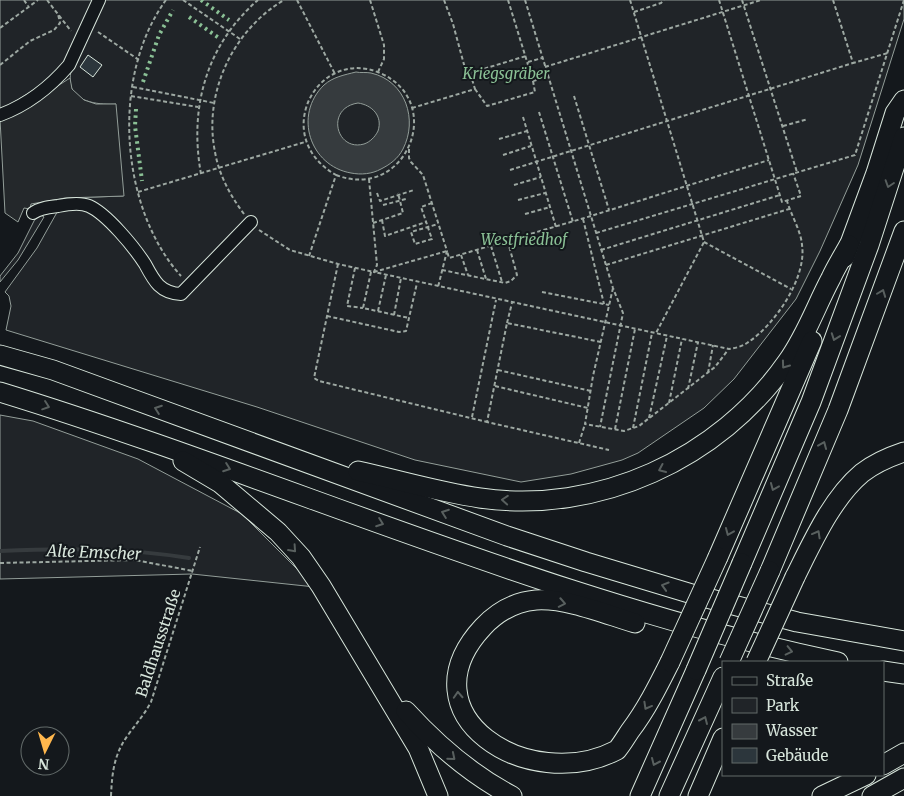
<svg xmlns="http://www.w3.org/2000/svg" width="904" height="796" viewBox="0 0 904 796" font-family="Merriweather,serif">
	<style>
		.green { fill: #202428; stroke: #939e99 }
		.parking { fill: #24282b; stroke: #939e99 }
		.water { fill: #363b3e; stroke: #939e99; fill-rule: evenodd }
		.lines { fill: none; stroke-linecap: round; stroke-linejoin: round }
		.stream { stroke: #363b3e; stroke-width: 4 }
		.building { fill: #2c363c; stroke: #d8e6dc }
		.minor-casing { stroke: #d8e6dc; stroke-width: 14 }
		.highway-casing { stroke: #d8e6dc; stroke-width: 21 }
		.path { stroke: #9da8a2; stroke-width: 2; stroke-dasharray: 4 2.5; stroke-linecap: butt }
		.minor { stroke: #14181c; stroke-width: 12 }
		.highway { stroke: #14181c; stroke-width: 19 }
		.highway-bridge-casing { stroke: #d8e6dc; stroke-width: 21; stroke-linecap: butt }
		.highway-bridge { stroke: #14181c; stroke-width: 19 }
		.hedge { stroke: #8ac095; stroke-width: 4; stroke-dasharray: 2.5 4; stroke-linecap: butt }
		.oneway { stroke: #59605f }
		.labels { text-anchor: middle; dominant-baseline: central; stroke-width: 4; stroke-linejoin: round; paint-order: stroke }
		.park-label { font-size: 15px; font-style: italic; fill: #8ac095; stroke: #14181c }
		.street-label { font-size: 15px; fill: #d8e6dc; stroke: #14181c }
		.water-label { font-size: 16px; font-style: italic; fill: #d8e6dc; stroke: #14181c }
	</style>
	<rect width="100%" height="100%" fill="#14181c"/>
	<g class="green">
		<path d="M0,0h904v19l-46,146 -38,86 -24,48 -62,80 -30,29 -66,45 -16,7 -51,14 -50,8 -106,-22 -158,-53 -251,-77 5,-24 -2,-10 -4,-4 32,-44 28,-50 58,-2 -41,-61 34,-31c-14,1 -41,-1 -45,-18 -2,-7 0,-14 1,-20l-72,45z"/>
		<path d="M38,213l6,4 -26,43 -18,22v-6l18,-23z"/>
		<path d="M0,415l33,6 105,38 104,55 73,73 -123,-13 -192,5z"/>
	</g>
	<path class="parking" d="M70,78l2,11 12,11 12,4h20l8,92 -59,2 -34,6 -1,5 -6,-1 -6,14 -13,-9 -5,-94 39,-21z"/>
	<path class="water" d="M356,72c4,1 10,0 15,1 35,8 47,47 32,76 -5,10 -14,16 -22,20 -9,5 -20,6 -30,4 -41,-7 -58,-58 -27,-88 9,-8 20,-10 32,-13zM358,103c14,2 25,13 20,28 -3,6 -8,11 -14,13 -28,8 -39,-36 -6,-41z"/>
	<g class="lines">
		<path class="stream" d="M0,551c64,-3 126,-3 189,7"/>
	</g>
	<path class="building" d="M88,55l14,10 -9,12 -13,-10z"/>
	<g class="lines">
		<defs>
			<g id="minor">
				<path d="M0,115c27,-10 51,-29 69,-50l30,-65"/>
				<path d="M33,213c6,-5 17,-6 25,-7 10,-2 22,-4 31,0 18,8 45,41 56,58 9,17 15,29 36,30l70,-72"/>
			</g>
			<g id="highway">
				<path d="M845,257l31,-84 19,-60 9,-13"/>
				<path d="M0,355l53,15 454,166 79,26 106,32 105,28 107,19"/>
				<path d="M0,392c280,86 550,210 838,270"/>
				<path d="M183,461l37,22 58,49 23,25 20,29 97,162 20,48"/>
				<path d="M358,471c41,9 81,21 122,27 118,17 239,-39 307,-136 19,-26 29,-56 44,-84 5,-11 12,-22 18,-33"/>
				<path d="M718,557l94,-216"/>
				<path d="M742,563l69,-161 58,-157 35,-108"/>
				<path d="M770,571l68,-161 66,-179"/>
				<path d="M795,577c17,-34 37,-79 67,-104 13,-10 27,-16 42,-21"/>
				<path d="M635,623c-30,-9 -68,-25 -99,-23 -22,2 -39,12 -53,27 -82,88 46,169 134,123 5,-6 9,-13 13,-19 16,-21 28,-45 40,-69"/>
				<path d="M883,671l21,3"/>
				<path d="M406,711c31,34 64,63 106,85"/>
				<path d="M883,765l21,-12"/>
				<path d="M640,796l56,-126"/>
				<path d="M669,796l54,-119"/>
				<path d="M698,796l25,-58"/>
				<path d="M822,796l44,-21"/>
				<path d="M872,796l32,-18"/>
			</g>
		</defs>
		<use href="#minor" class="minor-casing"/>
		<use href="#highway" class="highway-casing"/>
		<g class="path">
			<path d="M24,0l4,6"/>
			<path d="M47,0l24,31"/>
			<path d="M166,0c-55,75 -47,207 15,276"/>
			<path d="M183,0l57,39"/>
			<path d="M297,0l38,74"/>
			<path d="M370,0l14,45v14l-6,13"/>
			<path d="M444,0l9,24 13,48 4,1"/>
			<path d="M508,0l25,81 15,-4"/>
			<path d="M525,0l88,288 10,25 -23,114"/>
			<path d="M630,0l74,242 -48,91"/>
			<path d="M719,0l63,202 19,-6 -8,-23"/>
			<path d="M742,0l55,172"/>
			<path d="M833,0l20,63 35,-10"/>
			<path d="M634,12l27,-9 3,-3"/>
			<path d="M0,28l38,-28"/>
			<path d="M98,32l41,28"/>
			<path d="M528,62l14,-4"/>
			<path d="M0,65l30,-24 24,-11 6,-7 -2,-9"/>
			<path d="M545,67l216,-67"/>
			<path d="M133,87l81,16"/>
			<path d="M475,89l12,17 48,-14 -2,-11"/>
			<path d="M131,96l67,11"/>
			<path d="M574,96l35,114"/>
			<path d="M412,108l63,-19 -5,-16 56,-17"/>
			<path d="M539,112l34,110"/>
			<path d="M523,117l33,110"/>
			<path d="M783,126l25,-7"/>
			<path d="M499,139l28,-8"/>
			<path d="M409,149v9l2,4 12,13 24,76 -9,36"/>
			<path d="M503,155l28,-9"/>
			<path d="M510,170l343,-107"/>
			<path d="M201,174c-12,-66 5,-129 57,-174"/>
			<path d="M369,179l8,86 -3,7 355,77c6,-1 12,-2 18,-6 27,-17 60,-65 55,-98 -1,-14 -11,-30 -15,-44"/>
			<path d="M514,185l27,-8"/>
			<path d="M138,192l167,-50"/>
			<path d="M377,193l3,8 34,-11"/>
			<path d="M518,200l27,-7"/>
			<path d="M432,203l-11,4c4,11 7,21 11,32l-17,5 -4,-12 27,-8"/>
			<path d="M383,205l23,-6"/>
			<path d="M244,214c-14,-19 -25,-39 -29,-62 -12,-59 18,-122 69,-152"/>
			<path d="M525,214l25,-7"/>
			<path d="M583,219l21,85"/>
			<path d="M382,220l3,16 41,-14"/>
			<path d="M373,223l30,-10 -5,-20"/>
			<path d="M259,230l31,20 48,14 36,8 73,-21 2,7 142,-42 178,-56"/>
			<path d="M596,233l259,-78 49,-155"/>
			<path d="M704,242l87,47"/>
			<path d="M491,246l11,36"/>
			<path d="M477,250l9,29"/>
			<path d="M601,250l179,-55"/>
			<path d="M461,255l7,20"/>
			<path d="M309,256l27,-81c-67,-38 -19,-129 44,-102 67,29 26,129 -44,102"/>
			<path d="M338,264l-24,114 5,3 168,41"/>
			<path d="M606,265l183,-56"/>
			<path d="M355,268l-8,38 16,2"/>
			<path d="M442,270l63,13 6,-2 6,-6 -9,-33"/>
			<path d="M371,272l-8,36 46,10"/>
			<path d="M613,288l-20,88 -8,48 39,7 15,-5 76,-59 13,-17"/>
			<path d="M542,292l67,13"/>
			<path d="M378,311l8,-36"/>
			<path d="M394,315l7,-37"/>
			<path d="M327,316l72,16 7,-1 11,-48"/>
			<path d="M507,323l5,-20"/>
			<path d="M601,342l-94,-19 -20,99 122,28"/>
			<path d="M498,370l93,21"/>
			<path d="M708,373l5,-28"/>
			<path d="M495,386l93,22"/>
			<path d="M688,389l10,-47"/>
			<path d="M669,403l13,-64"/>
			<path d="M472,417l24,-117"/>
			<path d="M649,418l18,-82"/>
			<path d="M633,428l19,-95"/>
			<path d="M615,429l20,-100"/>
			<path d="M579,443l6,-19"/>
			<path d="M0,563l135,-3 58,11"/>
			<path d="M111,796c1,-23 3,-42 17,-61 8,-11 16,-20 23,-33l49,-155"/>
		</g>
		<use href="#minor" class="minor"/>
		<use href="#highway" class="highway"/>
		<defs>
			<g id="highway-bridge">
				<path d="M670,662l48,-105"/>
				<path d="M729,662l41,-91"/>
				<path d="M756,662l39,-85"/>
				<path d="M696,670l46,-107"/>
			</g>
		</defs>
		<use href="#highway-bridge" class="highway-bridge-casing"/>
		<use href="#highway-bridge" class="highway-bridge"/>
		<g class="hedge">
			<path d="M201,0l28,20"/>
			<path d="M189,17l30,21"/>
			<path d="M143,82l16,-47 14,-25"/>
			<path d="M136,109l-1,17 7,55"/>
		</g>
	</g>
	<defs><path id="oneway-chevron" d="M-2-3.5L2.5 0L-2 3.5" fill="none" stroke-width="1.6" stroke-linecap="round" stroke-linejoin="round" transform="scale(1.25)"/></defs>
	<g class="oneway">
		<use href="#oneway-chevron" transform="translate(889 184) rotate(108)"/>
		<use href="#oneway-chevron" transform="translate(882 293) rotate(-69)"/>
		<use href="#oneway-chevron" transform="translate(835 337) rotate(110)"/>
		<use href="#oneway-chevron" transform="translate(785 365) rotate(126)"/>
		<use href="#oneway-chevron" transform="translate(46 406) rotate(19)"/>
		<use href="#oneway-chevron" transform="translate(158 409) rotate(-160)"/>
		<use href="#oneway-chevron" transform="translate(823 445) rotate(-67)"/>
		<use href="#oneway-chevron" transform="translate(227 468) rotate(20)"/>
		<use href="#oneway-chevron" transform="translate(662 469) rotate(156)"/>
		<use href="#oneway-chevron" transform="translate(774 487) rotate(113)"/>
		<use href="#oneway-chevron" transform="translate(505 500) rotate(-176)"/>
		<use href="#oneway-chevron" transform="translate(445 513) rotate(-160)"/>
		<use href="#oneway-chevron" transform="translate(380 523) rotate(20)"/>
		<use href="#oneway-chevron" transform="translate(729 532) rotate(113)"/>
		<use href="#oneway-chevron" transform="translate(817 534) rotate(-61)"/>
		<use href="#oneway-chevron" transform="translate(293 549) rotate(48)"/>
		<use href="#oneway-chevron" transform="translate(665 586) rotate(-163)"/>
		<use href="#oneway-chevron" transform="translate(562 603) rotate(11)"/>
		<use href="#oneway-chevron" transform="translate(789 651) rotate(13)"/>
		<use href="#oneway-chevron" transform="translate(458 695) rotate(-93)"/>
		<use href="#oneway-chevron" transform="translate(647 706) rotate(119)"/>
		<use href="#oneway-chevron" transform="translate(704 720) rotate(-66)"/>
		<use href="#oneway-chevron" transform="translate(452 757) rotate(40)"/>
		<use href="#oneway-chevron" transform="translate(655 762) rotate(114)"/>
	</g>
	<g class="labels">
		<g class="park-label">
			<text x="506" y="73">Kriegsgräber</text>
			<text x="524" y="239">Westfriedhof</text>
		</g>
		<g class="street-label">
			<text transform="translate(158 643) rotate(-72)">Baldhausstraße</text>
		</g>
		<g class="water-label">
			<text transform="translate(94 552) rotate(2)">Alte Emscher</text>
		</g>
	</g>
	<rect x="722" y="661" width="162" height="115" fill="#14181c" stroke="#626a69"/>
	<rect x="732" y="677" width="25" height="8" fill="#14181c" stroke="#626a69"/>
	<text x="766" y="686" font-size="15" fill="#d8e6dc">Straße</text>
	<rect x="732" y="698" width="25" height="15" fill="#202428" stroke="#626a69"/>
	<text x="766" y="711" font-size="15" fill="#d8e6dc">Park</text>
	<rect x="732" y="724" width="25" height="15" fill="#363b3e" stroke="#626a69"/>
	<text x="766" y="736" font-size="15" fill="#d8e6dc">Wasser</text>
	<rect x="732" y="748" width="25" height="15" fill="#2c363c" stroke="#626a69"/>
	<text x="766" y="761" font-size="15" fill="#d8e6dc">Gebäude</text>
	<g transform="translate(45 751) rotate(185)"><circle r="24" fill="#14181c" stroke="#626a69"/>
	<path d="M0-4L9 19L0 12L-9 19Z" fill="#ffb74d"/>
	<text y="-8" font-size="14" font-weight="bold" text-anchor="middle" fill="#d8e6dc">N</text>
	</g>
</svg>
